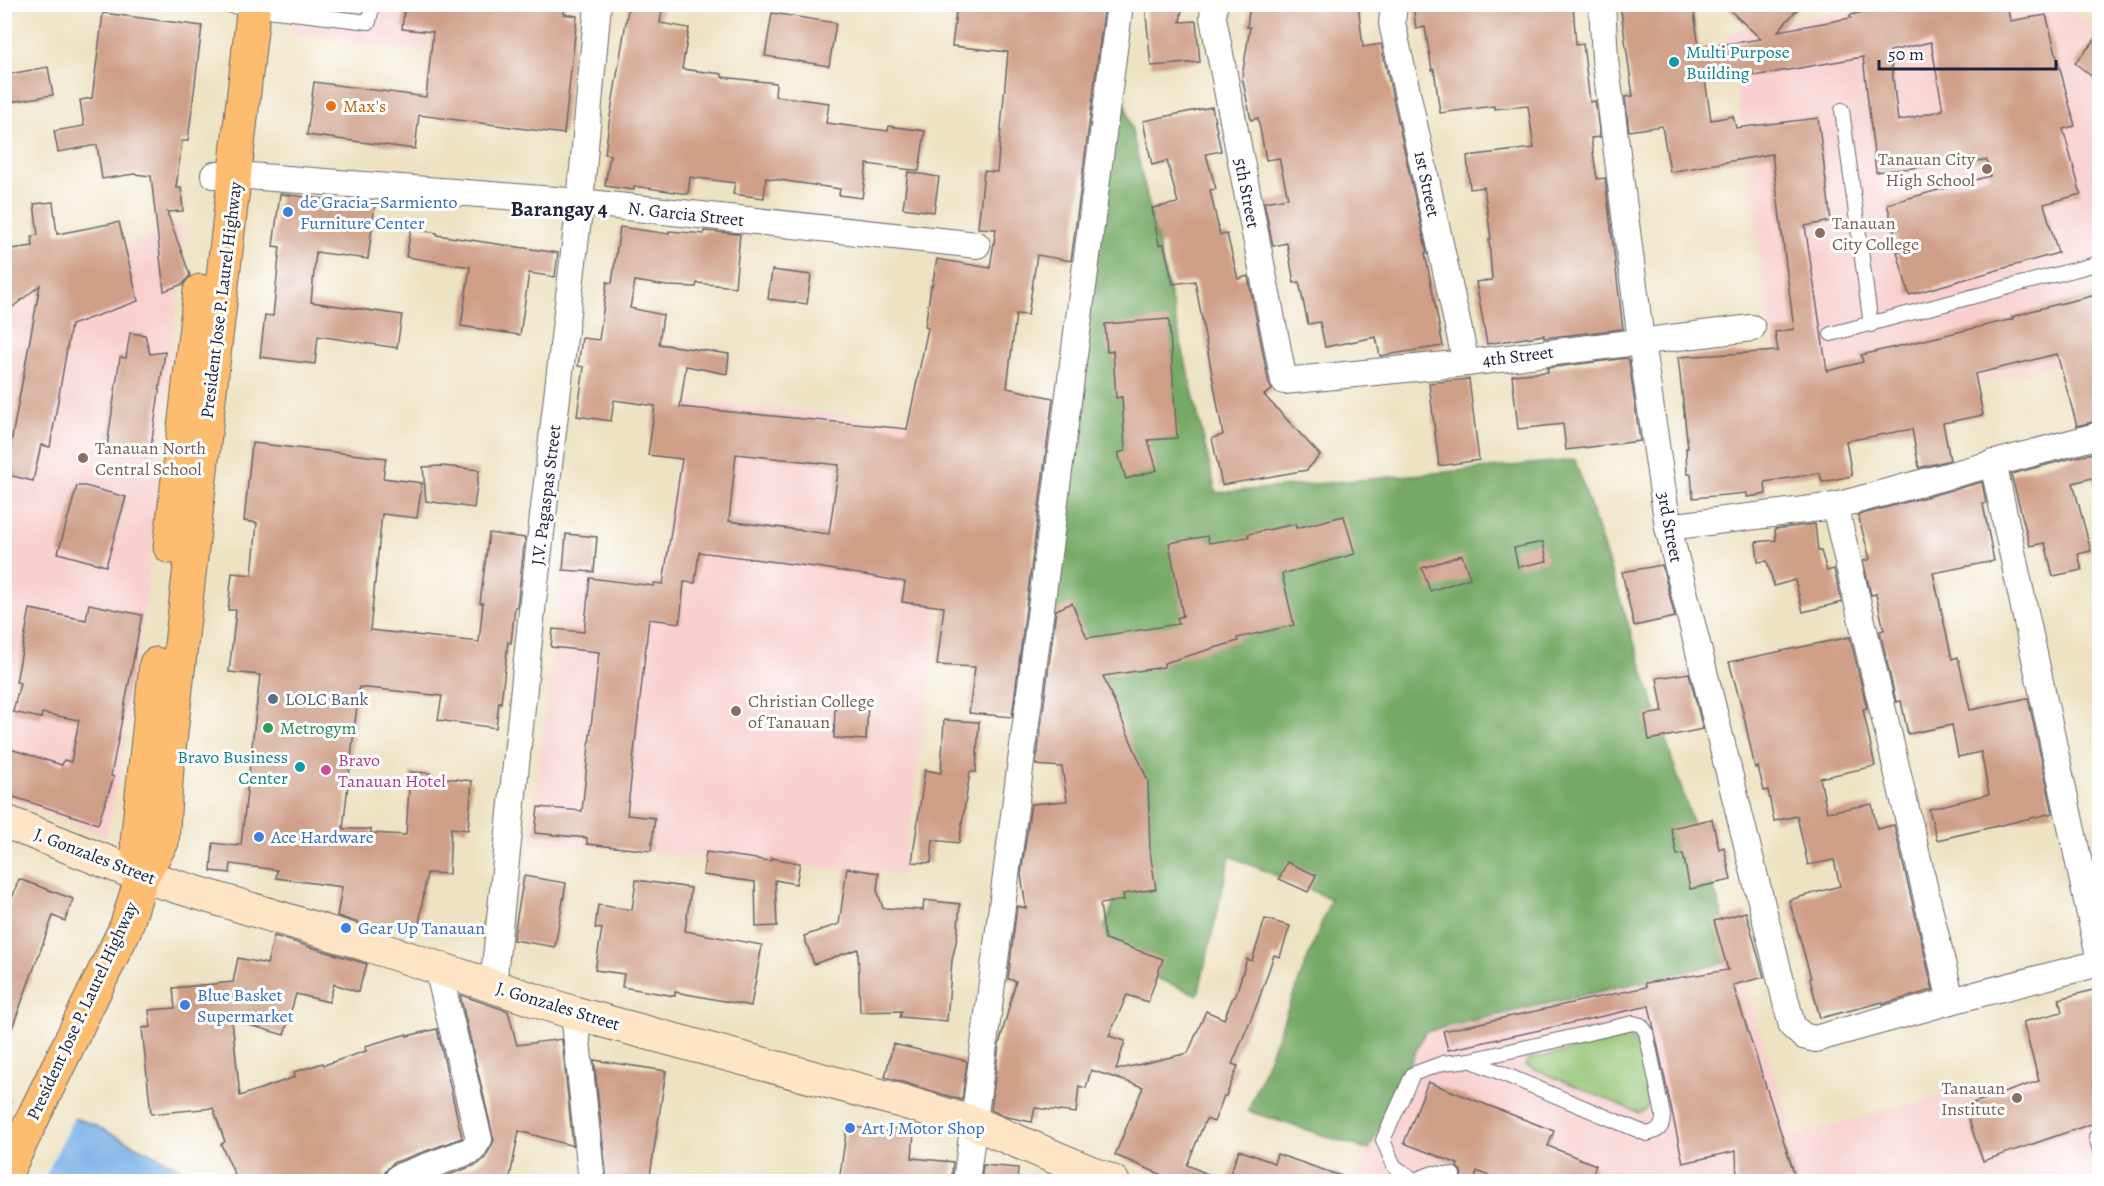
<svg xmlns="http://www.w3.org/2000/svg" width="2104" height="1186" viewBox="0 0 2104 1186" font-family="Alegreya,serif">
	<style>
		.built { fill: #f7d0cf }
		.green { fill: #93c373; stroke: #5a7257; stroke-width: 1.5 }
		.forest { fill: #76a965; stroke: #4c6650; stroke-width: 1.5 }
		.water { fill: #78afe7; stroke: #4d6891; stroke-width: 1.5 }
		.pier { fill: #ede2c2 }
		.building { fill: #cf9f88; fill-rule: evenodd }
		.lines { fill: none; stroke-linecap: round; stroke-linejoin: round }
		.lane-casing { stroke: #69656a; stroke-width: 16 }
		.street-casing { stroke: #69656a; stroke-width: 28 }
		.secondary-casing { stroke: #69656a; stroke-width: 35 }
		.highway-casing { stroke: #69656a; stroke-width: 35 }
		.lane { stroke: #fff; stroke-width: 14 }
		.street { stroke: #fff; stroke-width: 26 }
		.secondary { stroke: #fee5c5; stroke-width: 33 }
		.highway { stroke: #fcbd6f; stroke-width: 33 }
		.culture-dot { fill: #0f9aa8; stroke: #fff; stroke-width: 2 }
		.food-dot { fill: #e8710a; stroke: #fff; stroke-width: 2 }
		.education-dot { fill: #8d6e63; stroke: #fff; stroke-width: 2 }
		.shop-dot { fill: #3f7fe0; stroke: #fff; stroke-width: 2 }
		.service-dot { fill: #5c6f8a; stroke: #fff; stroke-width: 2 }
		.leisure-dot { fill: #2e9e5b; stroke: #fff; stroke-width: 2 }
		.hotel-dot { fill: #d1479c; stroke: #fff; stroke-width: 2 }
		.labels { text-anchor: middle; dominant-baseline: central; stroke-width: 6; stroke-linejoin: round; paint-order: stroke }
		.culture-label { font-size: 18px; fill: #0d838f; stroke: #fff; text-anchor: start }
		.food-label { font-size: 18px; fill: #c56008; stroke: #fff; text-anchor: start }
		.education-label { font-size: 18px; fill: #785e54; stroke: #fff; text-anchor: start }
		.street-label { font-size: 18px; fill: #22223b; stroke: #fff }
		.shop-label { font-size: 18px; fill: #366cbe; stroke: #fff; text-anchor: start }
		.service-label { font-size: 18px; fill: #4e5e75; stroke: #fff; text-anchor: start }
		.leisure-label { font-size: 18px; fill: #27864d; stroke: #fff; text-anchor: start }
		.hotel-label { font-size: 18px; fill: #b23c85; stroke: #fff; text-anchor: start }
		.quarter-label { font-size: 21px; font-weight: bold; fill: #22223b; stroke: #fff }
	</style>
	<rect width="100%" height="100%" fill="#fff"/>
	<filter id="ink" filterUnits="userSpaceOnUse"><feTurbulence type="fractalNoise" baseFrequency=".0167" numOctaves="2"/><feDisplacementMap in="SourceGraphic" scale="12" xChannelSelector="R" yChannelSelector="G"/><feConvolveMatrix kernelMatrix="1 2 1 2 8 2 1 2 1" color-interpolation-filters="sRGB"/></filter>
	<filter id="wash" filterUnits="userSpaceOnUse"><feTurbulence type="fractalNoise" baseFrequency=".008" numOctaves="4" result="noise"/><feDisplacementMap in="SourceGraphic" scale="24" xChannelSelector="R" yChannelSelector="G"/><feGaussianBlur stdDeviation="1.35" result="paint"/><feColorMatrix in="noise" values="0 0 0 0 0 0 0 0 0 0 0 0 0 0 0 0 0 1.4 0 .05"/><feComposite in="paint" operator="in"/></filter>
	<g filter="url(#wash)">
		<rect width="100%" height="100%" fill="#ede2c2"/>
		<g class="built">
			<path d="M1879,4l185,1 35,26v322l-200,52 -115,25 -56,-397z"/>
			<path d="M297,5h137l-6,46 -135,-17z"/>
			<path d="M185,222l-39,379 -26,173 -14,63 -101,-39 -1,-482 50,-41z"/>
			<path d="M688,400l277,26 -62,449 -374,-33 33,-270 95,8z"/>
			<path d="M1737,960l57,175 283,-74 22,-26v146l-745,1 70,-150z"/>
		</g>
		<path class="green" d="M1628,1037l9,7 13,58 -4,8 -7,3 -114,-48 3,-5z"/>
		<path class="forest" d="M1118,71l98,422 359,-33 162,500 -312,72 -56,118 -121,-39 83,-212 -101,-43 -32,139 -103,-42 44,-119 -98,-224z"/>
		<path class="water" d="M4,1099l22,4 64,20 116,58 -173,1 -28,-11z"/>
		<path class="pier" d="M11,1097l16,3 48,15 -32,66 -17,1 -22,-8 1,-64z"/>
		<g id="blocks">
			<g class="building">
				<path d="M405,4h160l-1,10 13,2 -13,118 -145,-19 -4,34 -108,-14 7,-53 112,15 7,-65 -31,-3z"/>
				<path d="M629,4h34l-3,19 29,5 -7,41 40,5v3l54,6 -1,13 54,7 -3,20 62,8 1,-5 36,5 -6,40 -52,-7 -5,34 -23,-3 1,-6 -74,-11 -2,20 -31,-4 2,-11 -45,-6 -2,17 -54,-8v4l-29,-4 5,-31 -5,-1 4,-31z"/>
				<path d="M957,4h148l-34,257 -34,-6 -9,60 -12,-1 -9,74 46,10 -41,319 -43,-4 6,-46 -38,-2 7,-58 -42,-5 3,-20 -82,-14 -124,-16 -4,31 -11,-1 -4,41 -31,-4 -22,196 28,3 -4,33 -64,-7v-6l-52,-5 3,-26 44,4 17,-159 -48,-5 2,-18 31,3 6,-54 64,8v-3l9,1 19,-125 -34,-4 7,-49 -41,-6 -3,21 -34,-5 7,-49 -6,-1 4,-28 17,2 8,-58 5,1 8,-56 49,7v-3l35,3v-3l36,3 -5,53 -38,-4 -1,4 -29,-1 -32,-5 -5,27 33,7 -4,29 70,10 -2,20 -41,-8 -6,41 227,22 21,-101 -3,-1 6,-41h1l5,-27 53,9 6,-39 -18,-1 6,-57 13,1 11,-120 -56,-6zM736,454l103,11 -10,69 -100,-13z"/>
				<path d="M1145,4h38l-3,18 16,-1 4,41 -49,4z"/>
				<path d="M1250,4h72v4l36,-4 5,43 18,-3 46,209h-2l18,93 -63,10 -4,-19 -51,10 -5,-25 -12,2 -9,-42 -5,1 -7,-40 -14,3 -9,-44 24,-4 -9,-40 -13,2 -8,-42 -7,2 -9,-43 8,-50h-3z"/>
				<path d="M1413,4h160l3,41 7,-1 7,58 5,-1 5,36 -9,1 6,41 8,-1 18,151 -79,9v-3l-57,9 -11,-62 16,-2 -3,-41h2l-7,-52 -14,2 -3,-33 67,-8 -6,-42 -34,3v-3l-54,7 -6,-44 -2,1 -7,-43 -9,2z"/>
				<path d="M1620,4h73l6,44 62,-9 -38,-35h79l-24,27 73,-13 -1,-3 48,-11h109l3,17 36,-6 29,111 -12,3 18,65 -37,10 14,49 -149,42 -12,-43 3,-1 -13,-47 103,-28 -3,-16 -111,12 -13,-115 -109,19 -1,-4 -48,7 6,41 22,-4 3,12 82,-10 13,103 -26,5 22,145 36,-9 -2,-7 152,-36 -1,-2 22,-7 66,-16v126l-23,6 -20,-72 -82,20 8,41 -40,8 7,37 -31,8 -7,-39 -66,12 6,35 -30,6 -2,-9 -55,9 1,12 -19,3v-4l-54,5 -2,-24h-4l-1,-26h2l-10,-91 100,-6 -3,-19 19,-3 -22,-175 -102,18 -8,-46 -33,5 -4,-34 8,-1zM1931,42l12,68 -45,11 -8,-70z"/>
				<path d="M103,13l99,13 -14,115h-6l-6,47h5l2,23 -16,1 23,63 -7,9 -19,7 -13,-115 -17,-2 -32,5 -5,-34 -39,7 -4,-21 30,-5 -4,-26 12,-2z"/>
				<path d="M772,13l64,10 -7,43 -64,-10z"/>
				<path d="M2100,34v49l-25,-20z"/>
				<path d="M48,67l5,28 -49,8v-28z"/>
				<path d="M1212,107l9,44 -15,3 10,35 -6,1 10,45 7,-1 11,45 10,-3 21,108 3,6 -8,5 56,60 -13,15 -85,15 -10,-47 11,-3 -28,-154 -22,3 -9,-40 -5,1 -7,-37 26,-5 -11,-42 -15,4 -9,-44z"/>
				<path d="M908,172l31,5 -5,35 -31,-4z"/>
				<path d="M280,194l95,11 -7,54 -52,-7 -5,50 91,13 -5,33 -79,-12 -3,28 -55,-7 5,-42 8,1 7,-69 -7,-1z"/>
				<path d="M53,202l4,32 62,-12 19,79 -67,24 -21,122 -9,-2 -8,36 -29,-7v-12l5,-19h2l29,-158 -36,29v-64l29,-4 -1,-10 6,-1 -4,-31z"/>
				<path d="M411,229l26,4v2l121,18 -3,24 -26,-4 -9,62 -59,-9 9,-59 -64,-10z"/>
				<path d="M772,270l39,5 -4,29 -39,-5z"/>
				<path d="M1169,319l8,119 -29,2 9,30 -31,9 -8,-26 7,-2 -3,-54 -6,1 -3,-47 -6,1 -2,-28z"/>
				<path d="M130,333l15,2 5,19 15,-2 -15,101 -43,-6 13,-90 6,1z"/>
				<path d="M1627,358l2,3 11,80 -74,9 -3,-26 -45,5 -6,-54 36,-3 -1,-4z"/>
				<path d="M1469,379l10,81 -40,6 -10,-83z"/>
				<path d="M252,443l134,15 -3,20 39,5 -5,35 -35,-4 -12,116 109,12 4,-39h-3l9,-70 36,5 -8,69h-2l-4,36 -3,-1 -7,61 -2,-1 -3,26 -58,-8 4,-24 -83,-9 -16,142h28v4l35,2 4,-63 20,1v3l42,5 -4,49 -17,-2 -2,46 -22,-1 -9,58 -38,-6 -1,4 -42,-13 5,-29 -66,-9 1,-8 -46,-6 -1,9 -19,-2 2,-28 24,3v-2l4,1 19,-170 -31,-3 7,-62h-8l4,-37 20,2 5,-52 -13,-2z"/>
				<path d="M2100,451v32l-6,1 -2,-6 -19,5 18,68 -13,3 4,16 -29,6 -8,-33 -15,3 -19,-72z"/>
				<path d="M442,466l37,4 -5,38 -48,-7 -3,-34z"/>
				<path d="M1982,482l4,21 -3,1 11,57 -61,12 19,86 6,-2 12,53 58,-12 25,115 -116,27 -8,-31 60,-15 -8,-42 -23,5 -6,-32 -44,9 -7,-33 -5,1 -16,-71 4,-1 -8,-36 -5,1 -8,-34 7,-2 -12,-44z"/>
				<path d="M77,486h8l41,11 -20,69 -48,-13z"/>
				<path d="M1344,516l11,38 -73,20 12,51 -57,13 1,3 -74,22v4l-61,9 45,105 2,71 6,37 -33,5 1,6 -24,4 5,35 58,20 -15,43 -21,-7 -18,41 16,5 -9,29 72,-17 18,-42 18,8 9,-22h2l12,-38 5,2 13,-42 25,7 -10,31 -6,-2 -16,47 -26,62 6,2 -12,30h-2l-10,26 -8,-3 -19,46 39,17h-69l3,-8 -45,-19 28,-68 -52,-17 -5,18 -7,-2 -3,27 -41,-5 -3,14 -25,-5 -16,-7 8,-65 17,-64 -8,-2 9,-73 9,2 -5,-34 10,-70 36,-3 -5,-34 -26,-2 20,-155 16,-7 15,35 92,-14 -2,-6 6,-2 -14,-73 38,-7 2,7 40,-6 -1,-3 48,-10v4z"/>
				<path d="M1815,524l3,27h3l6,20 7,-2 8,33 -39,10 -8,-32 -21,6 -7,-25 -9,1 -2,-20 20,-2 -1,-11z"/>
				<path d="M566,534l31,3 -3,35 -31,-2z"/>
				<path d="M1543,542l4,19 -29,6 -4,-19z"/>
				<path d="M1462,555l8,23 -40,13 -8,-23z"/>
				<path d="M1662,565l13,52 -41,9 -12,-54z"/>
				<path d="M89,604l53,11 -31,161 3,1 -16,47 -94,-30v-47l58,18 2,-5 7,2 8,-42 -37,-7 -1,5 -28,-6 7,-29 -4,-1 14,-73 56,11z"/>
				<path d="M1850,637l17,71 -4,1 12,57 -55,12 7,34 45,-8 5,25 17,-4 39,165 -50,14v-2l-63,16 -10,-39 1,-1 -22,-78 51,-14 -6,-26 -26,5 -11,-49 -23,5 -6,-31 -4,1 -6,-24 -3,1 -13,-60 -13,-46z"/>
				<path d="M1689,673l14,56 -54,11 -4,-25 18,-3 -6,-34z"/>
				<path d="M835,703l33,1 -2,36 -32,-2z"/>
				<path d="M944,720l35,2 -3,50h-6l-11,71 -26,-3 -2,23 -19,-1 13,-92 16,3z"/>
				<path d="M1712,819l7,30 5,-2 7,33 -41,9 -7,-35 -6,1 -6,-27z"/>
				<path d="M706,852l65,9v-3l29,5 -4,21 -21,-4 2,46 -21,1 -1,-45 -52,-7z"/>
				<path d="M1287,862l29,13 -8,17 -29,-13z"/>
				<path d="M847,868l32,5 -2,17 6,18 40,2 1,-10 36,4 -3,34 -5,22 -5,61 -47,-4 2,-6 -42,1 -2,-63 -44,15 -10,-28 35,-12z"/>
				<path d="M524,876l42,7 -11,64 -42,-7z"/>
				<path d="M19,879l54,20 -8,22 -12,-5 -46,126h-3v-122z"/>
				<path d="M636,880l55,8 -6,43 77,14 -11,61 -76,-14v4l-53,-9 2,-13 -29,-4 7,-41 -7,-1 3,-23 34,5z"/>
				<path d="M1746,912l18,65 -31,8 64,197h-60l-1,-31 -53,12 -34,-157 -201,44 -5,-19 203,-44 -1,-4 83,-13 -14,-49z"/>
				<path d="M274,936l93,28 -9,28 -24,-8 -5,18 -33,-8 -12,41 -52,-15 8,76 55,-19 -1,-5 29,-9 1,2 42,-14 -1,-5 42,-12v2l30,-7 25,109 -69,25 -8,9v10h-147l-17,-38 4,-2 -12,-34 -62,6 -9,-86 9,-1 -2,-17 26,-2 -2,-20 60,-6 5,-24 29,6z"/>
				<path d="M2100,988v133l-117,40 -19,-55 75,-25 -16,-59 39,-10 -3,-13z"/>
				<path d="M460,995l48,16 9,34 45,-6 11,107 -54,-15 -10,51h-79l48,-18 7,-6 9,-17z"/>
				<path d="M893,1044l74,17 -5,39 -77,-23z"/>
				<path d="M594,1060l72,11 -17,111h-42z"/>
				<path d="M1428,1082l126,49 -6,15 48,19 -6,17h-87l-26,-11 -3,11h-15l3,-7 -1,-4 -4,-4 1,-3 -54,-21z"/>
				<path d="M847,1126l42,6v-4l25,3 -2,27 41,4 -2,20h-112z"/>
				<path d="M1239,1150l35,13 3,-9 70,24 -1,4h-119z"/>
				<path d="M983,1165l35,3 -1,14h-36z"/>
			</g>
		</g>
	</g>
	<g filter="url(#ink)">
		<use href="#blocks" fill-opacity="0" stroke="#69656a" stroke-width="1.5"/>
		<g class="lines">
			<defs>
				<g id="lane">
					<path d="M232,6l137,16 3,-15"/>
					<path d="M1842,110l29,215"/>
					<path d="M1831,334l269,-71"/>
					<path d="M1633,1023l8,2 5,7 17,83c0,13 -4,16 -16,19l-177,-74z"/>
					<path d="M2096,1137l4,14"/>
					<path d="M1413,1179l-19,-13 -11,-26 30,-66 30,-11 27,-3"/>
					<path d="M1410,1182l23,-9 20,2"/>
				</g>
				<g id="street">
					<path d="M1214,4l-1,14 71,363 182,-18 286,-35"/>
					<path d="M1394,4l-2,19 74,340"/>
					<path d="M1602,4l3,55 36,282 27,186 124,499 11,10 12,3 136,-38 149,-38"/>
					<path d="M214,175h22l344,27 397,43"/>
					<path d="M1993,463l107,498"/>
					<path d="M1835,506l116,495"/>
					<path d="M1668,527l167,-21 265,-71"/>
					<path d="M493,986l40,-385 47,-399 18,-198"/>
					<path d="M574,1013l18,169"/>
					<path d="M400,1182l-1,-5 73,-27 7,-11 -41,-170"/>
					<path d="M966,1182l154,-1178"/>
				</g>
				<path id="secondary" d="M4,821l138,55 214,65 218,72 323,87 77,23 139,59"/>
				<g id="highway">
					<path d="M170,547l30,-256"/>
					<path d="M142,876l-5,-34 19,-178"/>
					<path d="M4,1177l122,-250 16,-51 20,-34 5,-74 87,-764"/>
				</g>
			</defs>
			<use href="#lane" class="lane-casing"/>
			<use href="#street" class="street-casing"/>
			<use href="#secondary" class="secondary-casing"/>
			<use href="#highway" class="highway-casing"/>
			<use href="#lane" class="lane"/>
			<use href="#street" class="street"/>
			<use href="#secondary" class="secondary"/>
			<use href="#highway" class="highway"/>
		</g>
	</g>
	<g class="culture-dot">
		<circle cx="1674" cy="62" r="6"/>
		<circle cx="300" cy="767" r="6"/>
	</g>
	<circle class="food-dot" cx="331" cy="106" r="6"/>
	<g class="education-dot">
		<circle cx="1987" cy="169" r="6"/>
		<circle cx="1820" cy="233" r="6"/>
		<circle cx="83" cy="458" r="6"/>
		<circle cx="736" cy="711" r="6"/>
		<circle cx="2017" cy="1098" r="6"/>
	</g>
	<g class="shop-dot">
		<circle cx="288" cy="212" r="6"/>
		<circle cx="259" cy="837" r="6"/>
		<circle cx="346" cy="928" r="6"/>
		<circle cx="185" cy="1005" r="6"/>
		<circle cx="850" cy="1128" r="6"/>
	</g>
	<circle class="service-dot" cx="273" cy="699" r="6"/>
	<circle class="leisure-dot" cx="268" cy="728" r="6"/>
	<circle class="hotel-dot" cx="326" cy="770" r="6"/>
	<g class="labels">
		<g class="culture-label">
			<text x="1686" y="52">Multi Purpose<tspan x="1686" dy="21">Building</tspan></text>
			<text x="288" y="757" text-anchor="end">Bravo Business<tspan x="288" dy="21">Center</tspan></text>
		</g>
		<g class="food-label">
			<text x="343" y="106">Max's</text>
		</g>
		<g class="education-label">
			<text x="1975" y="159" text-anchor="end">Tanauan City<tspan x="1975" dy="21">High School</tspan></text>
			<text x="1832" y="223">Tanauan<tspan x="1832" dy="21">City College</tspan></text>
			<text x="95" y="448">Tanauan North<tspan x="95" dy="21">Central School</tspan></text>
			<text x="748" y="701">Christian College<tspan x="748" dy="21">of Tanauan</tspan></text>
			<text x="2005" y="1088" text-anchor="end">Tanauan<tspan x="2005" dy="21">Institute</tspan></text>
		</g>
		<g class="street-label">
			<text transform="translate(1427 184) rotate(78)">1st Street</text>
			<text transform="translate(1247 193) rotate(79)">5th Street</text>
			<text transform="translate(686 214) rotate(6)">N. Garcia Street</text>
			<text transform="translate(221 300) rotate(-83)">President Jose P. Laurel Highway</text>
			<text transform="translate(1518 356) rotate(-7)">4th Street</text>
			<text transform="translate(546 495) rotate(-83)">J.V. Pagaspas Street</text>
			<text transform="translate(1670 527) rotate(79)">3rd Street</text>
			<text transform="translate(95 856) rotate(21)">J. Gonzales Street</text>
			<text transform="translate(558 1006) rotate(17)">J. Gonzales Street</text>
			<text transform="translate(82 1011) rotate(-65)">President Jose P. Laurel Highway</text>
		</g>
		<g class="shop-label">
			<text x="300" y="202">de Gracia–Sarmiento<tspan x="300" dy="21">Furniture Center</tspan></text>
			<text x="271" y="837">Ace Hardware</text>
			<text x="358" y="928">Gear Up Tanauan</text>
			<text x="197" y="995">Blue Basket<tspan x="197" dy="21">Supermarket</tspan></text>
			<text x="862" y="1128">Art J Motor Shop</text>
		</g>
		<g class="service-label">
			<text x="285" y="699">LOLC Bank</text>
		</g>
		<g class="leisure-label">
			<text x="280" y="728">Metrogym</text>
		</g>
		<g class="hotel-label">
			<text x="338" y="760">Bravo<tspan x="338" dy="21">Tanauan Hotel</tspan></text>
		</g>
		<g class="quarter-label">
			<text x="559" y="209">Barangay 4</text>
		</g>
	</g>
	<rect width="2104" height="1186" fill="none" stroke="#fff" stroke-width="24"/>
	<path d="M1879 60v9h177v-9" fill="none" stroke="#22223b" stroke-width="3"/>
	<text x="1888" y="60" font-size="18" fill="#22223b" stroke="#ffffff" stroke-width="4.5" paint-order="stroke">50 m</text>
</svg>
